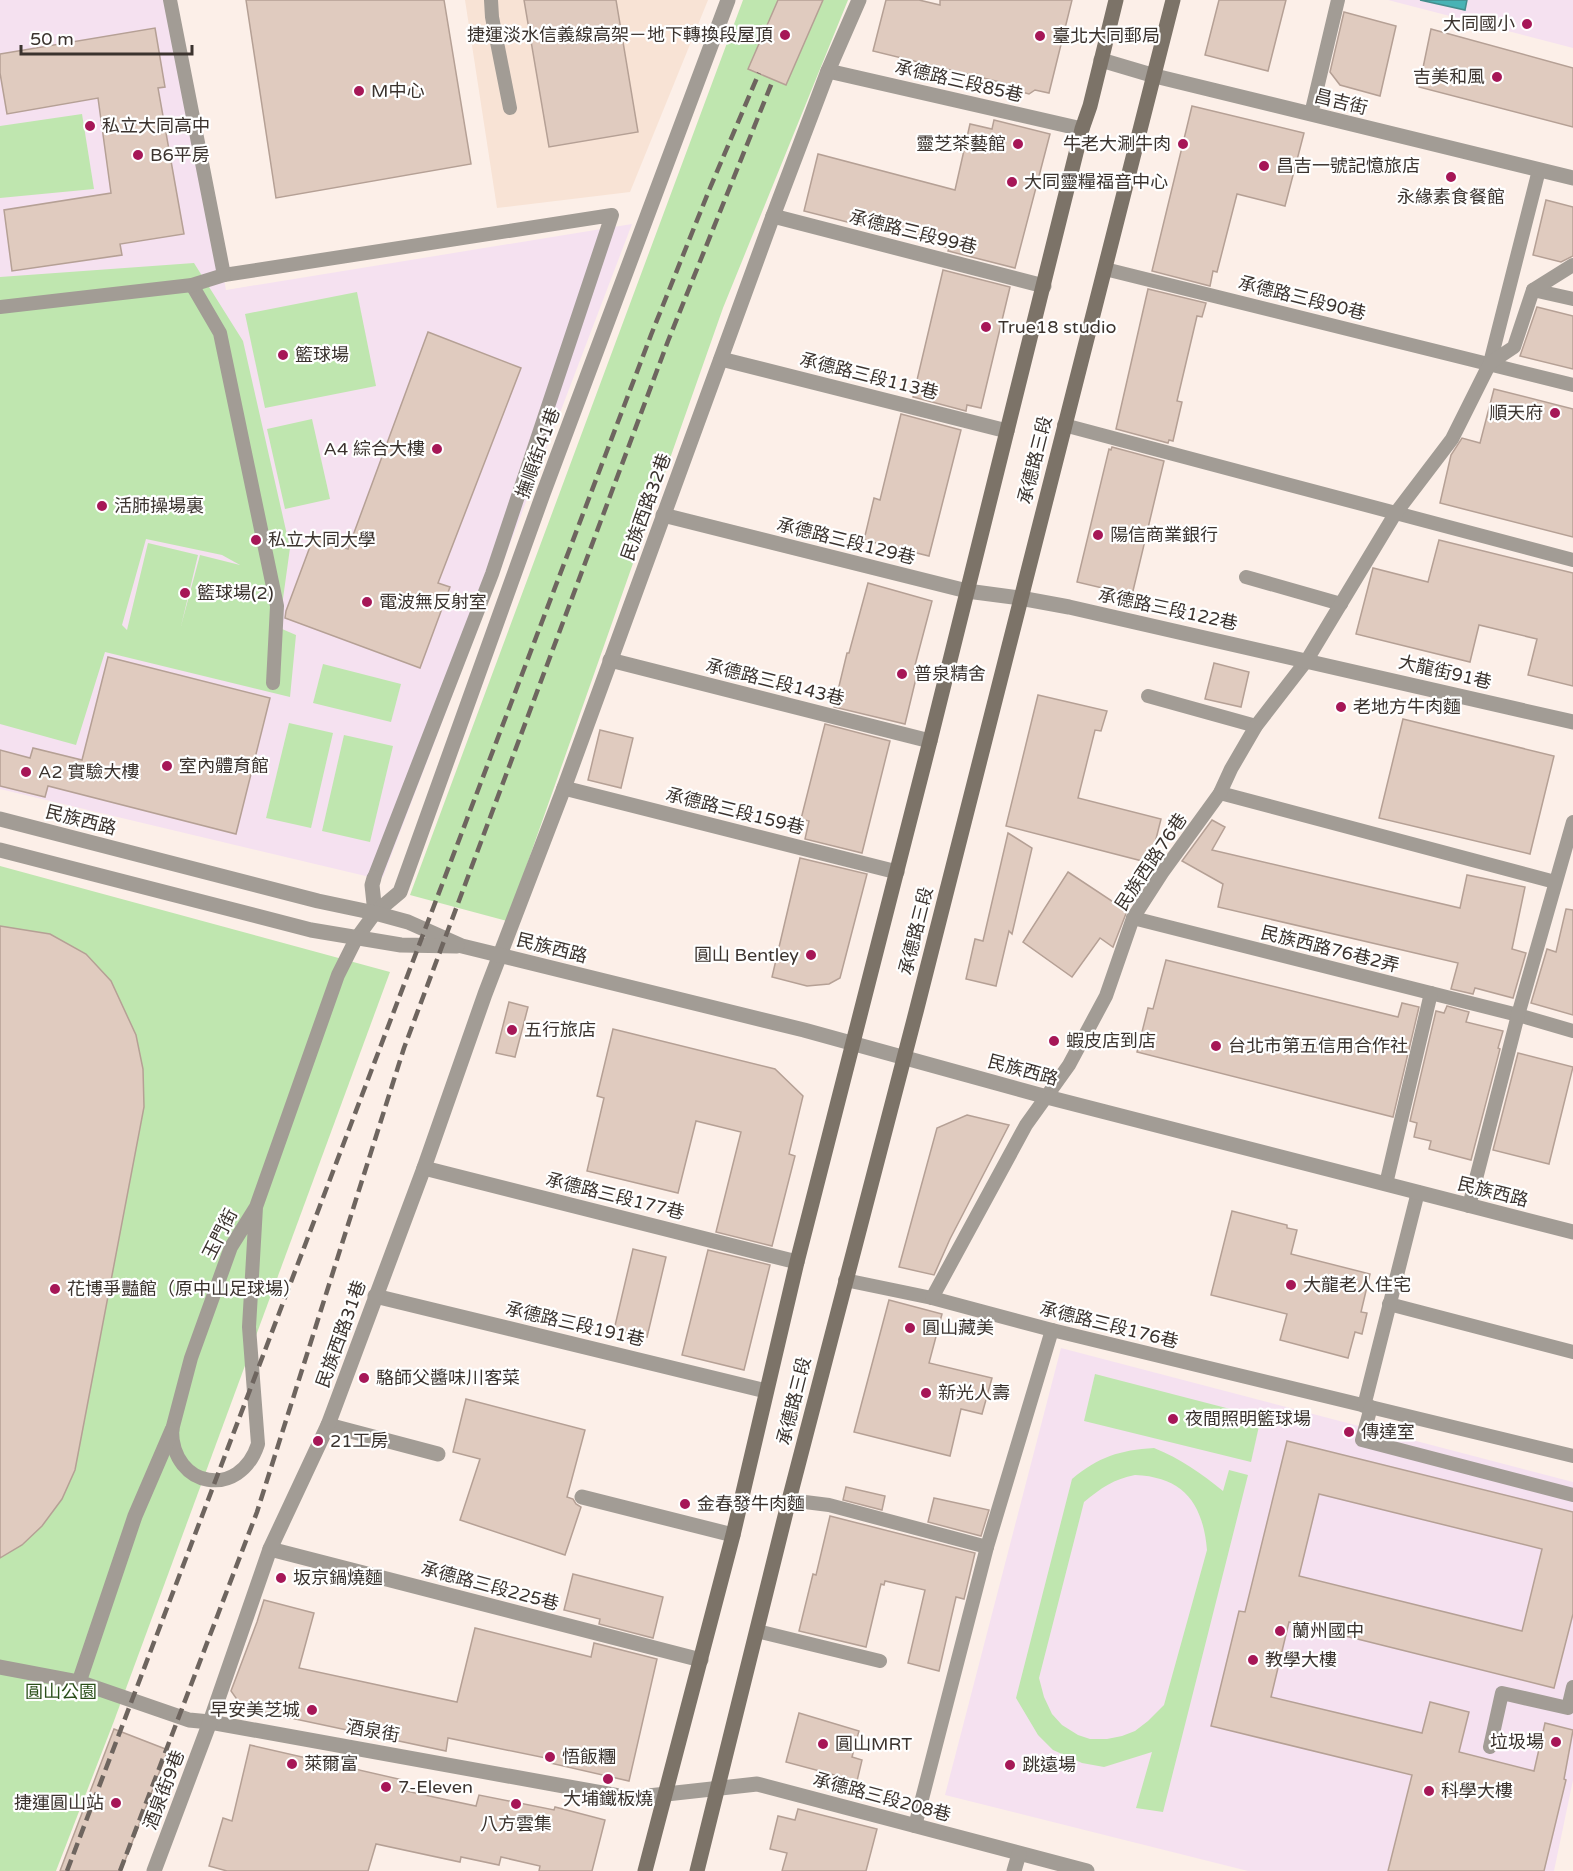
<svg xmlns="http://www.w3.org/2000/svg" width="1573" height="1871" viewBox="0 0 1573 1871" font-family="'Varela Round','Noto Sans TC',sans-serif">
	<style>
		.industrial { fill: #f8e3d5 }
		.education { fill: #f5e1f0 }
		.green { fill: #bfe6af; fill-rule: evenodd }
		.water { fill: #48b3b5; stroke: #448d8c; stroke-width: 1.5 }
		.building { fill: #e0cbbf; stroke: #b5a095; stroke-width: 1.5; fill-rule: evenodd }
		.lines { fill: none; stroke-linecap: round; stroke-linejoin: round }
		.service { stroke: #a29c95; stroke-width: 14 }
		.pedestrian { stroke: #a29c95; stroke-width: 15 }
		.minor { stroke: #a29c95; stroke-width: 15 }
		.tertiary { stroke: #a29c95; stroke-width: 15 }
		.secondary { stroke: #7c7368; stroke-width: 15 }
		.rail { stroke: #6e655f; stroke-width: 4.5; stroke-dasharray: 12 6; stroke-linecap: butt }
		.poi-dot { fill: #a61757; stroke: #fff; stroke-width: 2 }
		.labels { text-anchor: middle; dominant-baseline: central; stroke-width: 4.5; stroke-linejoin: round; paint-order: stroke }
		.poi-label { font-size: 18px; fill: #3b332e; stroke: #fff; text-anchor: start }
		.street-label { font-size: 18px; fill: #3b332e; stroke: #fff }
		.park-label { font-size: 18px; fill: #2b4f1a; stroke: #fff }
	</style>
	<rect width="100%" height="100%" fill="#fcefe8"/>
	<path class="industrial" d="M465,0h243l-78,192 -133,16z"/>
	<g class="education">
		<path d="M0,0h170l56,290 406,-66 -249,653 -9,1 -374,-89z"/>
		<path d="M1388,0h185v48z"/>
		<path d="M1061,1348l512,134v298l-19,91h-306l-303,-76z"/>
	</g>
	<g class="green">
		<path d="M743,0h105l-125,308 -216,613 -97,-26z"/>
		<path d="M82,114l12,75 -94,9v-72z"/>
		<path d="M194,263l49,78 47,207 -9,65 1,16 14,6 -6,62 -185,-45 -29,93 -76,-21v-447zM146,539l76,16 18,10 -40,-10 -19,71 17,-71 -50,-12 -21,87 -5,-5z"/>
		<path d="M357,292l19,94 -111,22 -20,-94z"/>
		<path d="M312,419l18,80 -45,10 -18,-80z"/>
		<path d="M323,664l78,20 -10,38 -78,-19z"/>
		<path d="M289,723l44,10 -22,95 -45,-10z"/>
		<path d="M344,735l49,11 -23,96 -48,-11z"/>
		<path d="M0,866l390,106 -276,749 -58,150h-56z"/>
		<path d="M1095,1374l166,43 -10,45 -167,-41z"/>
		<path d="M1154,1448c27,11 47,25 69,43l6,-21 19,5 -85,337 -27,-4 16,-56 -48,15 -22,-4 -29,-13 -15,-15 -22,-37 56,-219c26,-22 48,-29 82,-31zM1135,1475c49,2 68,29 72,75l-43,155 -16,16 -13,10 -13,5 -15,3h-17l-12,-4 -16,-10 -10,-11 -8,-17 -5,-19 45,-176c17,-14 30,-23 51,-27z"/>
	</g>
	<path class="water" d="M1420,0h47l-2,10z"/>
	<g class="building">
		<path d="M246,0h198l27,164 -195,34z"/>
		<path d="M524,0h92l22,132 -89,15z"/>
		<path d="M778,0h45l-37,85 -38,-16z"/>
		<path d="M886,0h33l21,5v-5h132l-23,93 -14,-3 -6,4 -26,-7 1,-4 -131,-32z"/>
		<path d="M1219,0h67l-18,71 -63,-16z"/>
		<path d="M1344,12l52,14 -16,70 -40,-11 -10,-13z"/>
		<path d="M155,28l10,59 -7,1 26,146 -64,10 2,11 -110,16 -8,-61 107,-17 -13,-95 -91,16 -7,-41v-19z"/>
		<path d="M1431,29l142,39v59l-154,-40z"/>
		<path d="M1192,106l112,27 -19,73 -48,-12 -20,78 -4,-1 -3,15 -58,-15z"/>
		<path d="M994,120l56,14 -35,134 -67,-17 1,-3 -145,-37 14,-57 137,36 15,-66 22,5z"/>
		<path d="M1546,200l27,7v49l-12,6 -28,-7z"/>
		<path d="M943,270l67,17 -29,121 -14,-3 -1,6 -53,-14z"/>
		<path d="M1148,289l58,14 -4,14 -5,-1 -20,85 5,1 -9,39 -4,-1 -1,3 -52,-14z"/>
		<path d="M1537,307l36,9v53l-53,-13z"/>
		<path d="M428,332l93,36 -83,215 12,4 -30,81 -135,-50 1,-7 28,-75 34,13z"/>
		<path d="M1494,389l79,20v128l-133,-34 11,-48 11,-17 18,5z"/>
		<path d="M901,414l60,16 -32,126 -65,-16 10,-42 6,2z"/>
		<path d="M1112,447l52,14 -32,134 -55,-13 32,-133 2,1z"/>
		<path d="M1439,540l134,33v113l-45,-11 9,-36 -58,-14 -9,37 -114,-28 17,-66 55,14z"/>
		<path d="M868,583l64,18 -18,68 4,1 -13,54 -71,-17 13,-54h2z"/>
		<path d="M108,657l162,41 -34,136 -188,-48 -3,11 -45,-11v-36l30,8 3,-10 49,12z"/>
		<path d="M1214,663l35,9 -8,35 -36,-8z"/>
		<path d="M1038,695l69,16 -6,20 -6,-1 -17,68 83,21 -11,44 -144,-37z"/>
		<path d="M1403,719l151,37 -24,98 -151,-36z"/>
		<path d="M825,724l65,17 -28,112 -57,-14 4,-18 -8,-2z"/>
		<path d="M600,730l33,8 -12,50 -33,-8z"/>
		<path d="M1212,820l13,7 -13,23 248,58 7,-33 58,12 -13,62 14,4 -13,45 -38,-10 -2,6 -22,-5 7,-26 -240,-56 5,-23 -41,-23z"/>
		<path d="M1008,833l24,15 -20,86 -3,-3 -13,55 -30,-7 9,-40 8,2z"/>
		<path d="M800,858l67,16 -27,104 -11,6 -22,2 -35,-9z"/>
		<path d="M1068,872l59,39 -14,36 -13,-9 -28,39 -49,-35z"/>
		<path d="M1566,909l7,1v105l-42,-12 16,-54 9,3z"/>
		<path d="M0,926l50,8 36,20 25,27 25,54 7,34 1,38 -69,363 -13,29 -20,27 -20,19 -22,13z"/>
		<path d="M1166,960l232,57 4,-14 17,4 -26,110 -256,-65 11,-44 5,1z"/>
		<path d="M509,1002l19,5 -13,50 -19,-4z"/>
		<path d="M1447,1006l22,6 -3,10 37,9 -5,17 2,1 -29,111 -42,-11 2,-8 -17,-4 3,-14 -7,-2 26,-110 8,2z"/>
		<path d="M613,1029l162,40 28,27 -14,58 6,2 -23,90 -56,-14 25,-100 -45,-11 -18,72 -91,-22 17,-73 -7,-2z"/>
		<path d="M1518,1053l55,14 -24,97 -56,-14z"/>
		<path d="M967,1115l42,10 -59,114 -16,36 -35,-8 38,-139z"/>
		<path d="M1232,1211l55,14v3l10,2 -6,24 79,20 -9,38 6,1 -5,21 -7,-2 -7,26 -68,-18 7,-26 -76,-19z"/>
		<path d="M633,1249l33,8 -19,80 -33,-7z"/>
		<path d="M708,1250l62,15 -26,105 -62,-15z"/>
		<path d="M889,1300l53,14 -13,49 63,15 -10,36 -21,-5 -11,47 -96,-24z"/>
		<path d="M466,1399l119,31 -18,67 6,2 3,5 5,3 -16,48 -105,-35 20,-61 -27,-7z"/>
		<path d="M1287,1441l286,71v102l-19,74 -265,-66 -18,75 151,36 8,-31 39,10 -10,40 75,19 11,-48 28,7 -9,49 2,1 -22,91h-156l24,-96 -201,-49 28,-115 6,1zM1319,1494l223,55 -20,82 -223,-55z"/>
		<path d="M846,1487l39,9 -3,14 -39,-10z"/>
		<path d="M934,1498l55,12 -8,26 -53,-14z"/>
		<path d="M830,1516l145,37 -11,46 -8,-2 -17,74 -31,-8 17,-73 -40,-9 -1,4 -3,-1 -15,63 -67,-16 14,-57 3,1z"/>
		<path d="M573,1574l90,23 -10,41 -54,-14 1,-5 -36,-9z"/>
		<path d="M264,1600l50,13 -15,55 158,34 18,-74 116,29 3,-14 63,16 -28,122 -79,-18 1,-4 -103,-21 -2,13 -203,-43 -12,-17 26,-69z"/>
		<path d="M799,1713l60,18 -7,26 10,3 -5,21 -71,-19z"/>
		<path d="M114,1729l54,21 -47,121h-61z"/>
		<path d="M250,1745l153,35 -2,10 75,16 3,-11 75,15 1,-3 50,13 -13,51h-53l1,-5 -39,-9 -2,8 -38,-8 -1,5 -84,-18 -8,27h-141l-18,-5 14,-48 9,3z"/>
		<path d="M798,1809l79,20 -11,42h-84l5,-18 -17,-4 8,-33 17,4z"/>
	</g>
	<g class="lines">
		<g class="service">
			<path d="M170,0l54,275 388,-60 -120,359 -118,304"/>
			<path d="M491,0l1,17 18,91"/>
			<path d="M1311,114l27,-114"/>
			<path d="M1105,269l468,116"/>
			<path d="M192,285l28,48 57,273 -4,77"/>
			<path d="M1533,290l40,9"/>
			<path d="M0,307l192,-22 32,-10"/>
			<path d="M1490,363l49,-193"/>
			<path d="M1064,425l509,135"/>
			<path d="M1246,577l95,27"/>
			<path d="M1148,696l108,30"/>
			<path d="M1220,793l335,89"/>
			<path d="M1133,918l385,97 55,16"/>
			<path d="M1386,1184l45,-191"/>
			<path d="M1469,1206l49,-191 55,-193"/>
			<path d="M256,1207l-7,120 9,117c-18,56 -86,44 -86,-14l19,-72 40,-111 25,-40 82,-232 18,-36 19,-26"/>
			<path d="M845,1280l87,18 120,32 521,126"/>
			<path d="M932,1298l94,-173 43,-60 37,-69 27,-78 29,-45 58,-80 11,-24 25,-43 51,-66 88,-146 57,-75 38,-76 24,-16 19,-57 40,-25"/>
			<path d="M1389,1304l184,48"/>
			<path d="M1364,1406l54,-214"/>
			<path d="M1371,1407l-9,33 211,55"/>
			<path d="M789,1500l40,5 158,42"/>
			<path d="M757,1631l123,30"/>
			<path d="M1490,1747l12,-54 66,15 5,-21"/>
			<path d="M915,1826l72,-279 65,-217"/>
		</g>
		<g class="pedestrian">
			<path d="M0,1667l79,15 110,38 21,2"/>
			<path d="M79,1682l56,-166 37,-86"/>
		</g>
		<g class="minor">
			<path d="M1101,60l54,16 418,102"/>
			<path d="M828,71l254,58"/>
			<path d="M773,216l271,70"/>
			<path d="M721,359l286,72"/>
			<path d="M663,515l304,76 53,7 49,9 504,115"/>
			<path d="M610,660l320,81"/>
			<path d="M564,788l333,84"/>
			<path d="M374,878l-2,7 3,28"/>
			<path d="M375,913l25,-21 143,-398 185,-494"/>
			<path d="M424,1168l373,94"/>
			<path d="M375,1296l391,95"/>
			<path d="M328,1425l110,29"/>
			<path d="M582,1497l151,38"/>
			<path d="M270,1549l431,111"/>
			<path d="M210,1722l420,76 127,-14 330,87"/>
			<path d="M154,1871l56,-149 60,-173 58,-124 96,-257 61,-174 79,-206 209,-572 55,-145 31,-71"/>
			<path d="M1014,1871l5,-17"/>
		</g>
		<g class="tertiary">
			<path d="M0,819l318,82 57,12 33,9 54,24 342,84 243,67 526,135"/>
			<path d="M0,850l311,80 90,15 56,1"/>
		</g>
		<g class="secondary">
			<path d="M645,1871l88,-336 64,-273 133,-521 152,-612 8,-23 26,-106"/>
			<path d="M697,1871l92,-371 127,-488 257,-1012"/>
		</g>
		<g class="rail">
			<path d="M67,1871l584,-1536 59,-147 49,-115"/>
			<path d="M120,1871l137,-359 147,-464 264,-707 105,-261"/>
		</g>
	</g>
	<g class="poi-dot">
		<circle cx="1527" cy="24" r="6"/>
		<circle cx="785" cy="35" r="6"/>
		<circle cx="1040" cy="36" r="6"/>
		<circle cx="1497" cy="77" r="6"/>
		<circle cx="359" cy="91" r="6"/>
		<circle cx="90" cy="126" r="6"/>
		<circle cx="1018" cy="144" r="6"/>
		<circle cx="1183" cy="144" r="6"/>
		<circle cx="138" cy="155" r="6"/>
		<circle cx="1264" cy="166" r="6"/>
		<circle cx="1451" cy="177" r="6"/>
		<circle cx="1012" cy="182" r="6"/>
		<circle cx="986" cy="327" r="6"/>
		<circle cx="283" cy="355" r="6"/>
		<circle cx="1555" cy="413" r="6"/>
		<circle cx="437" cy="449" r="6"/>
		<circle cx="102" cy="506" r="6"/>
		<circle cx="1098" cy="535" r="6"/>
		<circle cx="256" cy="540" r="6"/>
		<circle cx="185" cy="593" r="6"/>
		<circle cx="367" cy="602" r="6"/>
		<circle cx="902" cy="674" r="6"/>
		<circle cx="1341" cy="707" r="6"/>
		<circle cx="167" cy="766" r="6"/>
		<circle cx="26" cy="772" r="6"/>
		<circle cx="811" cy="955" r="6"/>
		<circle cx="512" cy="1030" r="6"/>
		<circle cx="1054" cy="1041" r="6"/>
		<circle cx="1216" cy="1046" r="6"/>
		<circle cx="1291" cy="1285" r="6"/>
		<circle cx="55" cy="1289" r="6"/>
		<circle cx="910" cy="1328" r="6"/>
		<circle cx="364" cy="1378" r="6"/>
		<circle cx="926" cy="1393" r="6"/>
		<circle cx="1173" cy="1419" r="6"/>
		<circle cx="1349" cy="1432" r="6"/>
		<circle cx="318" cy="1441" r="6"/>
		<circle cx="685" cy="1504" r="6"/>
		<circle cx="281" cy="1578" r="6"/>
		<circle cx="1280" cy="1631" r="6"/>
		<circle cx="1253" cy="1660" r="6"/>
		<circle cx="312" cy="1710" r="6"/>
		<circle cx="1556" cy="1742" r="6"/>
		<circle cx="823" cy="1744" r="6"/>
		<circle cx="550" cy="1757" r="6"/>
		<circle cx="292" cy="1764" r="6"/>
		<circle cx="1010" cy="1765" r="6"/>
		<circle cx="608" cy="1779" r="6"/>
		<circle cx="386" cy="1787" r="6"/>
		<circle cx="1429" cy="1791" r="6"/>
		<circle cx="116" cy="1803" r="6"/>
		<circle cx="516" cy="1804" r="6"/>
	</g>
	<g class="labels">
		<g class="poi-label">
			<text x="1515" y="24" text-anchor="end">大同國小</text>
			<text x="773" y="35" text-anchor="end">捷運淡水信義線高架－地下轉換段屋頂</text>
			<text x="1052" y="36">臺北大同郵局</text>
			<text x="1485" y="77" text-anchor="end">吉美和風</text>
			<text x="371" y="91">M中心</text>
			<text x="102" y="126">私立大同高中</text>
			<text x="1006" y="144" text-anchor="end">靈芝茶藝館</text>
			<text x="1171" y="144" text-anchor="end">牛老大涮牛肉</text>
			<text x="150" y="155">B6平房</text>
			<text x="1276" y="166">昌吉一號記憶旅店</text>
			<text x="1024" y="182">大同靈糧福音中心</text>
			<text x="1451" y="197" text-anchor="middle">永緣素食餐館</text>
			<text x="998" y="327">True18 studio</text>
			<text x="295" y="355">籃球場</text>
			<text x="1543" y="413" text-anchor="end">順天府</text>
			<text x="425" y="449" text-anchor="end">A4 綜合大樓</text>
			<text x="114" y="506">活肺操場裏</text>
			<text x="1110" y="535">陽信商業銀行</text>
			<text x="268" y="540">私立大同大學</text>
			<text x="197" y="593">籃球場(2)</text>
			<text x="379" y="602">電波無反射室</text>
			<text x="914" y="674">普泉精舍</text>
			<text x="1353" y="707">老地方牛肉麵</text>
			<text x="179" y="766">室內體育館</text>
			<text x="38" y="772">A2 實驗大樓</text>
			<text x="799" y="955" text-anchor="end">圓山 Bentley</text>
			<text x="524" y="1030">五行旅店</text>
			<text x="1066" y="1041">蝦皮店到店</text>
			<text x="1228" y="1046">台北市第五信用合作社</text>
			<text x="1303" y="1285">大龍老人住宅</text>
			<text x="67" y="1289">花博爭豔館（原中山足球場）</text>
			<text x="922" y="1328">圓山藏美</text>
			<text x="376" y="1378">駱師父醬味川客菜</text>
			<text x="938" y="1393">新光人壽</text>
			<text x="1185" y="1419">夜間照明籃球場</text>
			<text x="1361" y="1432">傳達室</text>
			<text x="330" y="1441">21工房</text>
			<text x="697" y="1504">金春發牛肉麵</text>
			<text x="293" y="1578">坂京鍋燒麵</text>
			<text x="1292" y="1631">蘭州國中</text>
			<text x="1265" y="1660">教學大樓</text>
			<text x="300" y="1710" text-anchor="end">早安美芝城</text>
			<text x="1544" y="1742" text-anchor="end">垃圾場</text>
			<text x="835" y="1744">圓山MRT</text>
			<text x="562" y="1757">悟飯糰</text>
			<text x="304" y="1764">萊爾富</text>
			<text x="1022" y="1765">跳遠場</text>
			<text x="398" y="1787">7-Eleven</text>
			<text x="1441" y="1791">科學大樓</text>
			<text x="608" y="1799" text-anchor="middle">大埔鐵板燒</text>
			<text x="104" y="1803" text-anchor="end">捷運圓山站</text>
			<text x="516" y="1824" text-anchor="middle">八方雲集</text>
		</g>
		<g class="street-label">
			<text transform="translate(959 81) rotate(13)">承德路三段85巷</text>
			<text transform="translate(1341 102) rotate(14)">昌吉街</text>
			<text transform="translate(913 232) rotate(14)">承德路三段99巷</text>
			<text transform="translate(1302 298) rotate(14)">承德路三段90巷</text>
			<text transform="translate(869 376) rotate(14)">承德路三段113巷</text>
			<text transform="translate(538 453) rotate(-70)">撫順街41巷</text>
			<text transform="translate(1035 460) rotate(-76)">承德路三段</text>
			<text transform="translate(646 507) rotate(-70)">民族西路32巷</text>
			<text transform="translate(846 541) rotate(14)">承德路三段129巷</text>
			<text transform="translate(1168 609) rotate(12)">承德路三段122巷</text>
			<text transform="translate(1445 672) rotate(13)">大龍街91巷</text>
			<text transform="translate(775 682) rotate(14)">承德路三段143巷</text>
			<text transform="translate(735 811) rotate(14)">承德路三段159巷</text>
			<text transform="translate(81 820) rotate(14)">民族西路</text>
			<text transform="translate(1151 862) rotate(-56)">民族西路76巷</text>
			<text transform="translate(916 931) rotate(-76)">承德路三段</text>
			<text transform="translate(552 948) rotate(14)">民族西路</text>
			<text transform="translate(1330 949) rotate(14)">民族西路76巷2弄</text>
			<text transform="translate(1023 1070) rotate(15)">民族西路</text>
			<text transform="translate(1493 1192) rotate(14)">民族西路</text>
			<text transform="translate(615 1196) rotate(14)">承德路三段177巷</text>
			<text transform="translate(220 1234) rotate(-63)">玉門街</text>
			<text transform="translate(575 1324) rotate(13)">承德路三段191巷</text>
			<text transform="translate(1109 1325) rotate(14)">承德路三段176巷</text>
			<text transform="translate(341 1334) rotate(-70)">民族西路31巷</text>
			<text transform="translate(794 1401) rotate(-76)">承德路三段</text>
			<text transform="translate(490 1586) rotate(15)">承德路三段225巷</text>
			<text transform="translate(373 1731) rotate(10)">酒泉街</text>
			<text transform="translate(164 1790) rotate(-69)">酒泉街9巷</text>
			<text transform="translate(882 1797) rotate(15)">承德路三段208巷</text>
		</g>
		<g class="park-label">
			<text x="61" y="1692">圓山公園</text>
		</g>
	</g>
	<path d="M21 45v9h171v-9" fill="none" stroke="#3b332e" stroke-width="3"/>
	<text x="30" y="45" font-size="18" fill="#3b332e" stroke="#ffffff" stroke-width="4.5" paint-order="stroke">50 m</text>
</svg>
